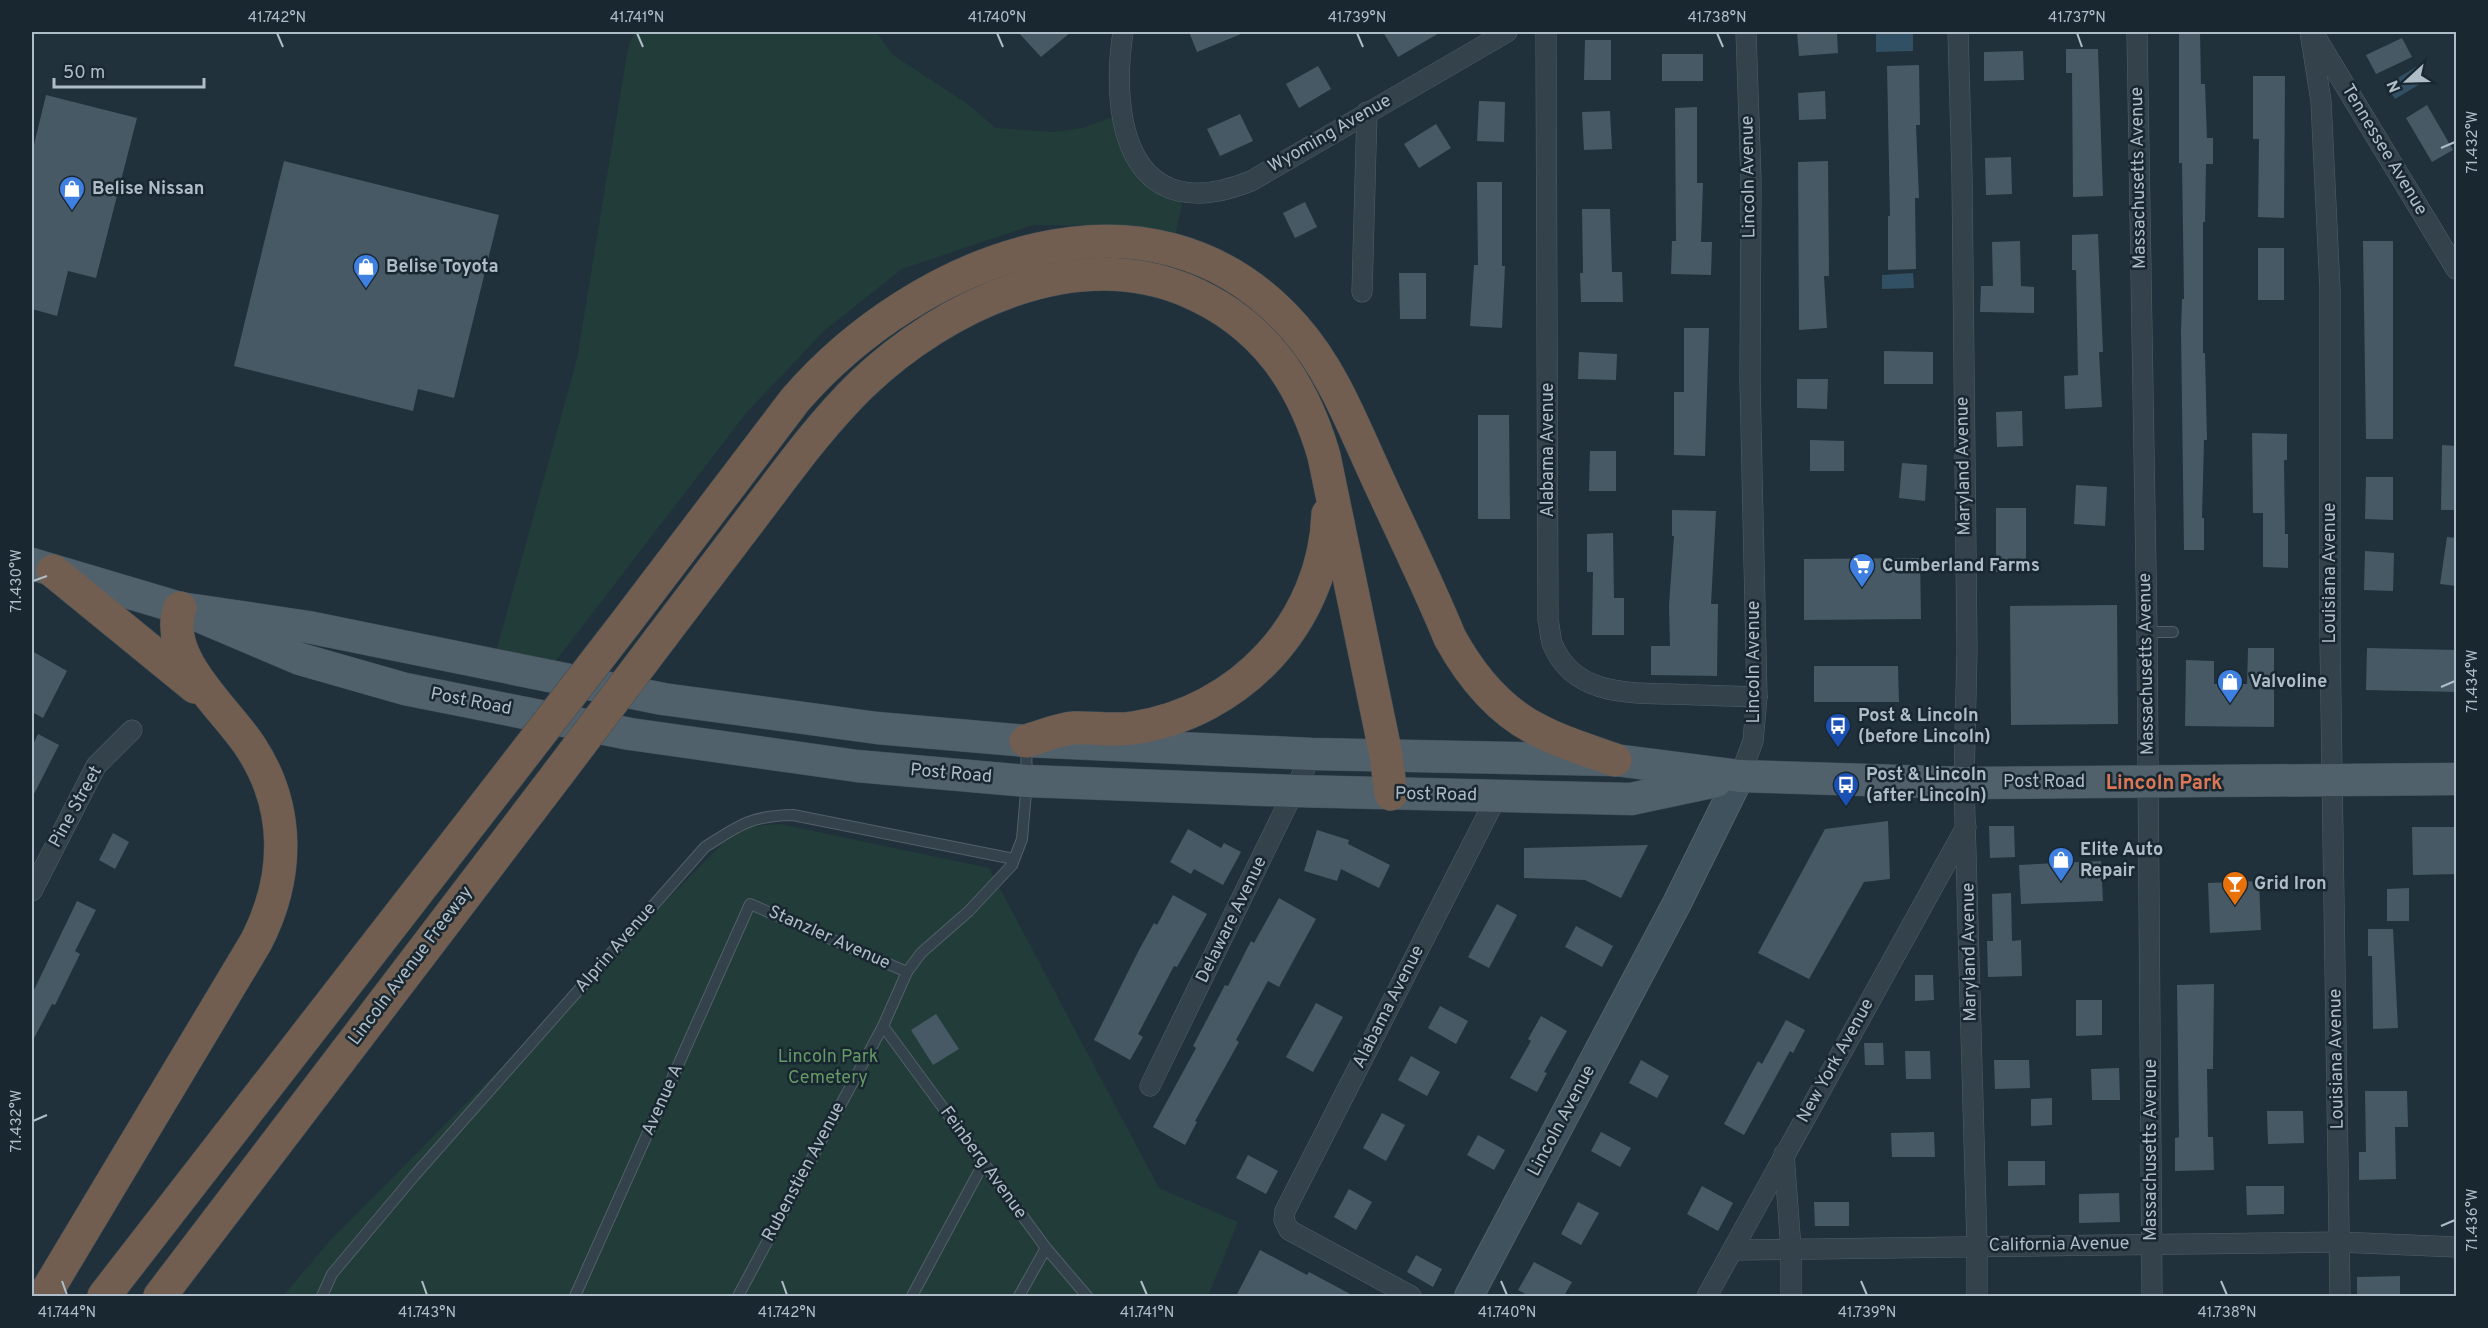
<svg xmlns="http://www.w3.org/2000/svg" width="2488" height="1328" viewBox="0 0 2488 1328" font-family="Overpass,sans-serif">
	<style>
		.green { fill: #223c3a }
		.water { fill: #325064 }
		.building { fill: #465965 }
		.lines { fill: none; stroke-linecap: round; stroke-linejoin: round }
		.lane-casing { stroke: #526069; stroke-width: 12 }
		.street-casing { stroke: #526069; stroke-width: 21 }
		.secondary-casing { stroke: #526069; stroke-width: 30 }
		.primary-casing { stroke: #404e58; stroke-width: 33 }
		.highway-casing { stroke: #3f4d56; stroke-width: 34 }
		.lane { stroke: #34424b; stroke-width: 10 }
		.street { stroke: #34424b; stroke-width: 20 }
		.secondary { stroke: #41525f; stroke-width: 28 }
		.primary { stroke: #51616c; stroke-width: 32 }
		.highway { stroke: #725e50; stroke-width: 33 }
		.highway-bridge-casing { stroke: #3f4d56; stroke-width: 34; stroke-linecap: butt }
		.highway-bridge { stroke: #725e50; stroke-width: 33 }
		.ticks { fill: none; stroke: #afbdc8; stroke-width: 2 }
		.labels { text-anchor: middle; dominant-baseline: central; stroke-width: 5; stroke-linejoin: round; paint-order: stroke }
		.street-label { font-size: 18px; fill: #afbdc8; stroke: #192730 }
		.poi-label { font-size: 18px; font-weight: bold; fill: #afbdc8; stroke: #192730; text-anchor: start }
		.park-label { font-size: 18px; fill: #649a66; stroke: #192730 }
		.neighbourhood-label { font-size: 20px; font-weight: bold; fill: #db7756; stroke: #192730 }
		.neatline { fill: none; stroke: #afbdc8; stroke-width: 2 }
		.ticks-label { font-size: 15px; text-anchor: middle; fill: #afbdc8 }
	</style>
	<rect width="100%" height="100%" fill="#20313b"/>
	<g class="green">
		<path d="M634,32h242l17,23 73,48 30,25 57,4 29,-4 44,-16 15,46 27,22 14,25 -8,35 -63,-14 -78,-1 -131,44 -78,62 -77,81 -196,255 -57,-8 83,-300 51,-311z"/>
		<path d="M780,824l209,44 170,320 79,34 -30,74h-925l45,-53 395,-400 29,-17z"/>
	</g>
	<g class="water">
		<path d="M1913,33v18l-37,1v-18z"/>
		<path d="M2416,67l9,14 -30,18 -9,-14z"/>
		<path d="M1913,273l1,15 -32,1v-14z"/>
	</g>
	<g class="building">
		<path d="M1018,32h53l-30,25z"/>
		<path d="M1189,32h57l-49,20z"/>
		<path d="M1383,32h58l-43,25z"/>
		<path d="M1797,32h40l1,21 -39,3z"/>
		<path d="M2200,32l1,52h4l2,54h6v26h-7l-1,58h-2v131h2l2,87h-3l-2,78h2v32h-20l-3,-218 1,-33h2l-2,-136h-3v-130z"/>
		<path d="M2402,38l10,19 -36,17 -10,-19z"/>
		<path d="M1585,40h26v40h-27z"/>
		<path d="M2066,49h32l5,147 -30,1 -1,-124h-6z"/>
		<path d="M2023,51l1,29 -40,1v-29z"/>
		<rect x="1662" y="54" width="41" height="27"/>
		<path d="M1919,65l1,60h-4l3,73h-4l1,71 -28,1v-54h2l-3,-150z"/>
		<path d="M1318,66l13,23 -32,19 -13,-24z"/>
		<path d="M2253,76h32l-1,142 -26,-1 1,-78h-6z"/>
		<path d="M1825,91l1,28 -27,1 -1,-27z"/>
		<path d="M46,95l91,23 -41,160 -28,-7 -11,45 -25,-7v-156z"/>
		<path d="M1479,101l26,1 -1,40 -27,-1z"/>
		<path d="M2427,105l26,45 -21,12 -26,-44z"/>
		<path d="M1697,107v76h6l-2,59h11l-1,33 -40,-1 1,-33h4l-1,-133z"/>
		<path d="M1610,111l2,38 -28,1 -2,-38z"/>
		<path d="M1240,114l13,27 -33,15 -13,-27z"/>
		<path d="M1436,124l15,24 -32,20 -15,-24z"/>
		<path d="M2011,157l1,37 -26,1 -1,-37z"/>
		<path d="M284,161l215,54 -45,183 -36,-9 -5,22 -179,-45z"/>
		<path d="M1828,161l1,115h-5l3,52 -28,2 -1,-168z"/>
		<path d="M1477,182h25v84h3l-3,62 -32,-2 4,-61h4z"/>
		<path d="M1305,202l12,25 -22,11 -12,-25z"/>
		<path d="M1582,209h28l2,63h10l1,30h-42l-1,-29h3z"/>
		<path d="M2098,234l5,118h-4l3,55 -37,2 -1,-33 14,-1 -2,-105h-4v-35z"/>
		<path d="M2020,241l1,45 13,1v26l-54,-1 1,-26h12l-1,-44z"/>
		<path d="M2363,241h30v198h-27z"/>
		<rect x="2258" y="248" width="26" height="52"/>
		<path d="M1399,273h27v46h-26z"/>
		<path d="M1684,328h25l-4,128 -31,-1v-63h10z"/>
		<path d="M1884,351l49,1v32h-49z"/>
		<path d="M1579,352l38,2 -1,26 -38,-1z"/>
		<path d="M1797,379h31l-1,30 -30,-1z"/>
		<path d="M2022,411l1,35 -26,1 -1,-35z"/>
		<path d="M1478,415h31l1,104h-32z"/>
		<path d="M2252,433l35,1v26h-3l1,74h3v34l-25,-1v-54h-10z"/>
		<path d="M1810,440l34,1v30h-34z"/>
		<path d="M2442,445l15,1v64h-16z"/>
		<path d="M1590,451h26v40h-27z"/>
		<path d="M1902,463l25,2 -2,36 -26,-3z"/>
		<path d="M2366,477h27v43l-28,-1z"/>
		<path d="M2076,485l31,2 -2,39 -31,-2z"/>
		<rect x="1996" y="508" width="30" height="64"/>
		<path d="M1672,510l44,1 -5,93h7l-1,72 -66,-1v-29h19l-1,-41 5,-69h-2z"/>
		<path d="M1613,533l1,65h10v37h-32l1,-63h-6v-38z"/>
		<path d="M2447,537l10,1v48l-17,-2z"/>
		<path d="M2365,551l29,2 -1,38 -29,-1z"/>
		<path d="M1920,558l1,61 -117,1v-61z"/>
		<path d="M2117,605l1,119 -107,1 -1,-119z"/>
		<path d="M2248,648h26v79l-89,-1 1,-66 28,1v23h33z"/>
		<path d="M2367,648l90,2v42l-91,-2z"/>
		<path d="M32,651l35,20 -24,47 -11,-6z"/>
		<path d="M1814,666h84l1,36h-85z"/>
		<path d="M38,734l21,11 -27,53v-51z"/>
		<path d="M1888,821l2,58 -26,3 -55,97 -51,-26 67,-124z"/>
		<path d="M1989,826h25l1,31 -25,1z"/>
		<path d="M2412,827h45v47l-44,1z"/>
		<path d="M1188,829l33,19 3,-5 17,9 -18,33 -29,-16 -3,5 -21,-12z"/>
		<path d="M1317,830l32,10 -1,4 42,21 -11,23 -38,-19 -4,12 -33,-10z"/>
		<path d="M113,833l16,9 -14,27 -16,-9z"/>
		<path d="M1648,845l-27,53 -36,-18 -61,-2v-30z"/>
		<path d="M2101,861l2,40 -82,3 -2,-39z"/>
		<path d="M2259,881l2,49 -51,3 -2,-50z"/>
		<path d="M2409,888v33h-22v-32z"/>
		<path d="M2011,893l1,48 9,-1 1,36 -34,1 -1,-36h6l-1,-47z"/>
		<path d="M1173,895l34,19 -30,53 -3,-1 -36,68 5,3 -13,23 -36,-20 46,-92 14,-25 3,2z"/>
		<path d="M1279,898l37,21 -37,68 -11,-6 -32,59 3,2 -44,79 2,1 -12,23 -32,-18 43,-79 -3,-2 32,-61 3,1 23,-45 3,2z"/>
		<path d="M77,901l19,9 -21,41 5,3 -25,51 -3,-1 -20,38v-48z"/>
		<path d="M1497,904l20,11 -28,53 -21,-11z"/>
		<path d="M1576,926l37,20 -11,21 -37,-20z"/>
		<path d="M2368,929h25l5,99 -25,1 -1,-73h-4z"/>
		<path d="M1915,975h18l1,25 -19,1z"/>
		<path d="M2214,984l-1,85h-6l1,68h5l1,33 -39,1v-33l4,-1 -2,-152z"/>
		<path d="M2076,1000h26v35l-26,1z"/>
		<path d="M1316,1003l27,14 -30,55 -27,-15z"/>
		<path d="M1440,1006l28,15 -12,23 -28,-16z"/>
		<path d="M936,1014l23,35 -26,16 -22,-35z"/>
		<path d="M1541,1016l26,15 -23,41 3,1 -10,19 -27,-14 21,-37 -3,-2z"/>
		<path d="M1786,1020l19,10 -12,23 -3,-2 -46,84 -20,-11 34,-63 4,3z"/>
		<path d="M1864,1043h19l1,22h-19z"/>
		<path d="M1905,1051h25l1,28h-25z"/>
		<path d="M1411,1056l29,16 -13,24 -29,-16z"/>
		<path d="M1641,1060l28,16 -12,22 -28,-15z"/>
		<path d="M1994,1060h35l1,28 -35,1z"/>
		<path d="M2119,1068l1,32h-28l-1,-31z"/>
		<path d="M2365,1091h42l1,36h-13l1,52 -37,1v-28h7z"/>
		<path d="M2052,1098v27l-21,1v-27z"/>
		<path d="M2267,1111h36l1,32 -36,1z"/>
		<path d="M1382,1113l23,12 -19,36 -23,-13z"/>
		<path d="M1601,1132l30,16 -11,19 -29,-16z"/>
		<path d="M1934,1132l1,25h-43l-1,-24z"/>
		<path d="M1478,1135l27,15 -11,20 -27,-15z"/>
		<path d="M1248,1155l30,16 -12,23 -30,-16z"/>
		<path d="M2008,1161h37v24l-37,1z"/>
		<path d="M1702,1186l31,17 -15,28 -31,-17z"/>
		<path d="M2246,1186h38v28l-37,1z"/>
		<path d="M1349,1189l23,13 -16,28 -22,-13z"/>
		<path d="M2119,1193l1,29 -41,1v-29z"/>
		<path d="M1578,1202l21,11 -18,32 -20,-11z"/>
		<path d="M1814,1202h35v24h-34z"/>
		<path d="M1260,1250l47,25 2,-3 45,24h-118z"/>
		<path d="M1416,1255l26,14 -9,18 -26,-15z"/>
		<path d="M1534,1262l38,20 -8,14h-35l-11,-6z"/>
		<path d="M2400,1276v20h-43v-19z"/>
	</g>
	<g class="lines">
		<defs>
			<g id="lane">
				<path d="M2147,632h26"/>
				<path d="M883,1026l163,222 41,48"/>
				<path d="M322,1296l10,-22 83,-99 290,-328c35,-22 44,-31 88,-32l221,44"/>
				<path d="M575,1296l175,-392 157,68"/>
				<path d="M738,1296l145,-270 24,-54 14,-19 48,-42 43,-46 10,-26 5,-58 -1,-36"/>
				<path d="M912,1296l71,-132"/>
				<path d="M1019,1296l27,-48"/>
			</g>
			<g id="street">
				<path d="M1123,32c-14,93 9,197 128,149l256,-149"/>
				<path d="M1546,32l2,588c2,8 2,16 4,23 20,51 73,50 118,51 29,1 58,2 87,3"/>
				<path d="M1958,32l4,144 5,474 -3,133 13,463v50"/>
				<path d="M2137,32l10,600 5,664"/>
				<path d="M2310,32l11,69 9,188v350l10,657"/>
				<path d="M2315,36l141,233"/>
				<path d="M1362,292l5,-180"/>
				<path d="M1740,776l13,-35 4,-44 -7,-316 1,-201 -5,-148"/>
				<path d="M32,891l64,-125 36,-36"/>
				<path d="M1150,1086l162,-332"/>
				<path d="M1784,1154l7,95v47"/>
				<path d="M1733,1250l606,-8 117,5"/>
				<path d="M1411,1296l-122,-66 -5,-10 1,-9 212,-415"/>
				<path d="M1707,1296l259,-469"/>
			</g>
			<path id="secondary" d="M1469,1296l208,-393 63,-127"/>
			<g id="primary">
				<path d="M32,564l148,44 120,51 105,30 225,45 227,32 170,15 268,10 248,6 88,2 85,-18"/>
				<path d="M180,608l128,19 355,72 214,29 149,13 286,13 303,6 125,16 224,7 492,-4"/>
			</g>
			<g id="highway">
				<path d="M53,571l142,116"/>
				<path d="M624,625l171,-225c121,-140 356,-237 500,-72 37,42 57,95 80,145 25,55 52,109 75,165 21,38 51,75 92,94 23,12 49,19 73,28"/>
				<path d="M662,636c35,-46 69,-91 104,-137 30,-40 60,-80 96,-115 83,-79 213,-141 326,-93 74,32 114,89 136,165l62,299 5,39"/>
				<path d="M1026,741c15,-4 32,-12 48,-13 19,-1 39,3 59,0 107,-16 191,-105 195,-214"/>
				<path d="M44,1296l212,-354c33,-64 35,-134 -6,-196 -24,-37 -88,-89 -70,-138"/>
				<path d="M104,1296l408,-526"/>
				<path d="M160,1296l397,-521"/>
			</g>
		</defs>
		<use href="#lane" class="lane-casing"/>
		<use href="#street" class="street-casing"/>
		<use href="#secondary" class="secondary-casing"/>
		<use href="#primary" class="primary-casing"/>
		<use href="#highway" class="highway-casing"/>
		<use href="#lane" class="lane"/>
		<use href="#street" class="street"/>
		<use href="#secondary" class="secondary"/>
		<use href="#primary" class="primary"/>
		<use href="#highway" class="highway"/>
		<defs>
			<g id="highway-bridge">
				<path d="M512,770l112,-145"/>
				<path d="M557,775l105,-139"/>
			</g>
		</defs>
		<use href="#highway-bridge" class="highway-bridge-casing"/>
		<use href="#highway-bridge" class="highway-bridge"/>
	</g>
	<path class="ticks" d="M277,33l6,14M637,33l6,14M997,33l6,14M1357,33l6,14M1717,33l6,14M2077,33l5,14M2441,148l14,-6M33,581l14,-5M2441,687l14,-6M33,1121l14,-6M2441,1226l14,-6M62,1281l5,14M422,1281l5,14M782,1281l5,14M1141,1281l6,14M1501,1281l6,14M1861,1281l6,14M2221,1281l6,14"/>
	<defs>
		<symbol id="shop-pin" viewBox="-11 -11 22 30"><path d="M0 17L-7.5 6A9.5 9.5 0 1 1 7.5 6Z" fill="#3f7fe0" stroke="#192730"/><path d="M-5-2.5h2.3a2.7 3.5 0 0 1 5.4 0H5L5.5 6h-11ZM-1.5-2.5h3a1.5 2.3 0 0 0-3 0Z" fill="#fff"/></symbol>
		<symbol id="supermarket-pin" viewBox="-11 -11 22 30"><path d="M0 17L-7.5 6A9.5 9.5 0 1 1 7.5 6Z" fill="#3f7fe0" stroke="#192730"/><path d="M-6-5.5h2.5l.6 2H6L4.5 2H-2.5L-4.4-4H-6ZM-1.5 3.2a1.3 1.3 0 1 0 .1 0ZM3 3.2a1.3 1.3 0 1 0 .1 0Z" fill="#fff"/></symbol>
		<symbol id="bus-pin" viewBox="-11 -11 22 30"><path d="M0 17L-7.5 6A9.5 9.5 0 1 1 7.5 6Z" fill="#1a4fb4" stroke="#192730"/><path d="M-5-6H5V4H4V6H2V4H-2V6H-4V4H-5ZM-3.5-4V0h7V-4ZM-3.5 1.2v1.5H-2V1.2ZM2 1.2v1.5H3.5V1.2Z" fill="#fff"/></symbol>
		<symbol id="bar-pin" viewBox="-11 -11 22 30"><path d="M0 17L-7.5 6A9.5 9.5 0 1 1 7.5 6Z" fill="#e8710a" stroke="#192730"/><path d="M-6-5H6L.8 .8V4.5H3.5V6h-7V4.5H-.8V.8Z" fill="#fff"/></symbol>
	</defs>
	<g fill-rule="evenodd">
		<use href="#shop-pin" x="57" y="174" width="30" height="40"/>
		<use href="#shop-pin" x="351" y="252" width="30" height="40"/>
		<use href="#supermarket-pin" x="1847" y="551" width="30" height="40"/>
		<use href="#shop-pin" x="2215" y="667" width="30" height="40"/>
		<use href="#bus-pin" x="1823" y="711" width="30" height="40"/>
		<use href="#bus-pin" x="1831" y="770" width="30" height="40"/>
		<use href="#shop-pin" x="2046" y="845" width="30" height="40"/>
		<use href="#bar-pin" x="2220" y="869" width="30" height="40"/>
	</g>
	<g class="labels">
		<g class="street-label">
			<text transform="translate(1330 134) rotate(-30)">Wyoming Avenue</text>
			<text transform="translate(2384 150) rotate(59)">Tennessee Avenue</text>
			<text transform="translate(1749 177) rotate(-91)">Lincoln Avenue</text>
			<text transform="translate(2139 178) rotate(-91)">Massachusetts Avenue</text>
			<text transform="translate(1548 450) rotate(-90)">Alabama Avenue</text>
			<text transform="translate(1964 466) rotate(-91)">Maryland Avenue</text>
			<text transform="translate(2330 573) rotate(-90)">Louisiana Avenue</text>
			<text transform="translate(1754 662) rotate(-90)">Lincoln Avenue</text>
			<text transform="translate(2147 664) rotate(-91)">Massachusetts Avenue</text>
			<text transform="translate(471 702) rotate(11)">Post Road</text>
			<text transform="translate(951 774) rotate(5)">Post Road</text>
			<text x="2044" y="782">Post Road</text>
			<text transform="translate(1436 795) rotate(1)">Post Road</text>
			<text transform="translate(76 807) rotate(-61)">Pine Street</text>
			<text transform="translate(1232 920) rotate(-64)">Delaware Avenue</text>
			<text transform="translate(829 938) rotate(24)">Stanzler Avenue</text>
			<text transform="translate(616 948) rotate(-49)">Alprin Avenue</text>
			<text transform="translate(1970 952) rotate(-91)">Maryland Avenue</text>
			<text transform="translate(411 966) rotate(-53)">Lincoln Avenue Freeway</text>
			<text transform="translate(1389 1007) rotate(-63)">Alabama Avenue</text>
			<text transform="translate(2337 1059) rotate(-91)">Louisiana Avenue</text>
			<text transform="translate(1836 1061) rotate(-61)">New York Avenue</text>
			<text transform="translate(663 1100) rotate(-66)">Avenue A</text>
			<text transform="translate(1562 1121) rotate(-62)">Lincoln Avenue</text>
			<text transform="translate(2151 1150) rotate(-90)">Massachusetts Avenue</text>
			<text transform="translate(983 1163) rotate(54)">Feinberg Avenue</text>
			<text transform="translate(804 1172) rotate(-62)">Rubenstien Avenue</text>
			<text transform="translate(2059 1245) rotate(-1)">California Avenue</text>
		</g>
		<g class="poi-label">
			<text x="92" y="189">Belise Nissan</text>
			<text x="386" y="267">Belise Toyota</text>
			<text x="1882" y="566">Cumberland Farms</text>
			<text x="2250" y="682">Valvoline</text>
			<text x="1858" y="716">Post &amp; Lincoln<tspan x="1858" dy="21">(before Lincoln)</tspan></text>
			<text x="1866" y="775">Post &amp; Lincoln<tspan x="1866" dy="21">(after Lincoln)</tspan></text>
			<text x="2080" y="850">Elite Auto<tspan x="2080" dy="21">Repair</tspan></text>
			<text x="2254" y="884">Grid Iron</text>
		</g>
		<g class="park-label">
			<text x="828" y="1057">Lincoln Park<tspan x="828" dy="21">Cemetery</tspan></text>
		</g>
		<g class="neighbourhood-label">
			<text x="2164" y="784">Lincoln Park</text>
		</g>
	</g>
	<rect width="2488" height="1328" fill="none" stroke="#192730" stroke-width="66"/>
	<g transform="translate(2407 81) rotate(248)" stroke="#192730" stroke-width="4.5" paint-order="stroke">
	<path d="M0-4.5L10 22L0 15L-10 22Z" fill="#afbdc8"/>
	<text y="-9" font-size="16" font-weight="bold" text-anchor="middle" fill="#afbdc8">N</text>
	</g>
	<path d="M54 78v9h150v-9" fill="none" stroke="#afbdc8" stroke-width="3"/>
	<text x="63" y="78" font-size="18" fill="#afbdc8" stroke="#192730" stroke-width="4.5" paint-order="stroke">50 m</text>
	<rect x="33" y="33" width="2422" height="1262" class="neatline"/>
	<g class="ticks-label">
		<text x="277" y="22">41.742°N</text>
		<text x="637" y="22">41.741°N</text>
		<text x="997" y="22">41.740°N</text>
		<text x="1357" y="22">41.739°N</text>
		<text x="1717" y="22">41.738°N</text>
		<text x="2077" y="22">41.737°N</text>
		<text transform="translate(2472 142) rotate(-90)" y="5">71.432°W</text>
		<text transform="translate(16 581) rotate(-90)" y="5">71.430°W</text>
		<text transform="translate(2472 681) rotate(-90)" y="5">71.434°W</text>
		<text transform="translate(16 1121) rotate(-90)" y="5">71.432°W</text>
		<text transform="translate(2472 1220) rotate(-90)" y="5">71.436°W</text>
		<text x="67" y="1317">41.744°N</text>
		<text x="427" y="1317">41.743°N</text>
		<text x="787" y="1317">41.742°N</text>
		<text x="1147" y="1317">41.741°N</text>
		<text x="1507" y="1317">41.740°N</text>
		<text x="1867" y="1317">41.739°N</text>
		<text x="2227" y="1317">41.738°N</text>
	</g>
</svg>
